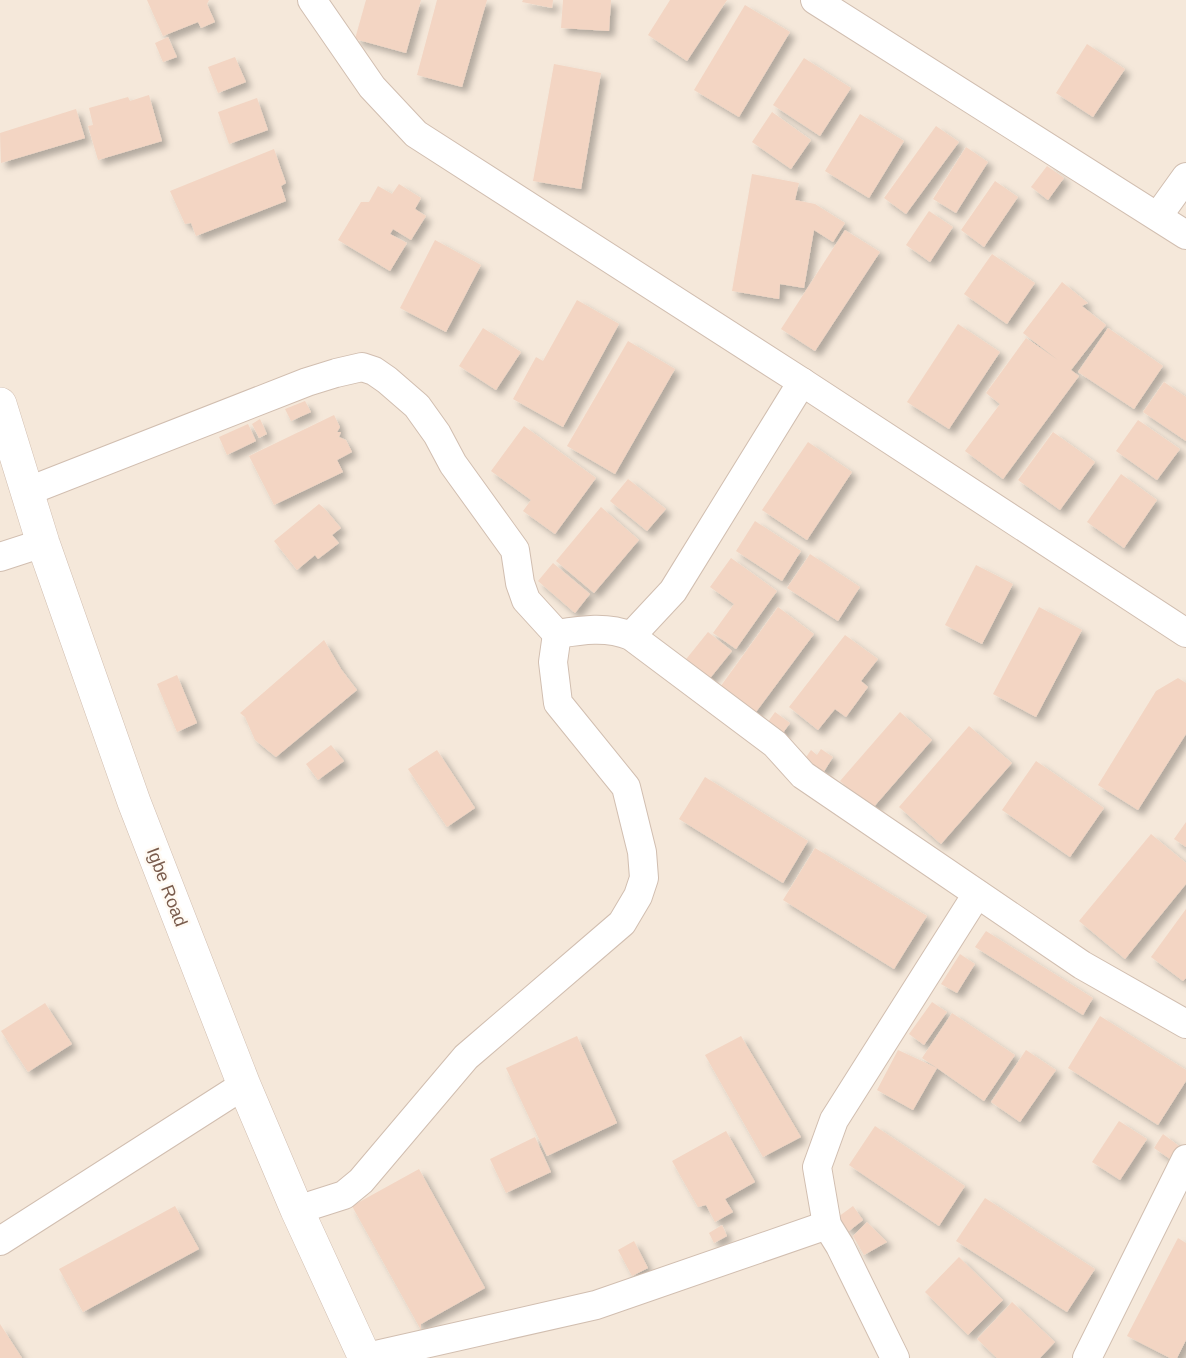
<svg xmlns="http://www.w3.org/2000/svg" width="1186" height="1358" viewBox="0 0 1186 1358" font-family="Arial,sans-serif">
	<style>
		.residential { fill: #f5e8da }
		.building { fill: #f3d5c3; filter: url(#shadow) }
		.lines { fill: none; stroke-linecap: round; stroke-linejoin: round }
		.minor-casing { stroke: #d1beb0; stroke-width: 30 }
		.tertiary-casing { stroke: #d1beb0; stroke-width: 34 }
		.minor { stroke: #fff; stroke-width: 28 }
		.tertiary { stroke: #fff; stroke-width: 33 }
		.labels { text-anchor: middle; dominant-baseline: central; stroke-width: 5; stroke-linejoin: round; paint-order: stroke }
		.street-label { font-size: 18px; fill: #7a5c4d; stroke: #fffaf3 }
	</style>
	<defs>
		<filter id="shadow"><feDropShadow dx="5.5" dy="5.5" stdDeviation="3" flood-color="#0004"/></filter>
	</defs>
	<rect width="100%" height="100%" fill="#fdf6ec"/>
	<rect class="residential" x="0" y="0" width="1186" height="1358"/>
	<g class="building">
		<path d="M147,0h62l-2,4 8,18 -14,6 -3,-6 -35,14z"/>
		<path d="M366,0h55l-15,53 -51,-14z"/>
		<path d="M437,0h50l-25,87 -45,-12z"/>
		<path d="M523,0h30l-1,8 -30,-6z"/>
		<path d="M563,0h48l-2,31 -48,-3z"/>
		<path d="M670,0h57l-40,61 -39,-26z"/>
		<path d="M745,5l45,27 -51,85 -45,-27z"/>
		<path d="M168,37l9,20 -14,5 -8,-19z"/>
		<path d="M1087,44l38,25 -32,48 -37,-24z"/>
		<path d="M235,57l11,25 -28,11 -10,-26z"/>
		<path d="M804,58l47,30 -31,48 -47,-31z"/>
		<path d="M554,64l47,9 -20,116 -48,-8z"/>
		<path d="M149,95l13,46 -64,19 -10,-34 5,-1 -4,-17 39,-11 2,4z"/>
		<path d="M257,98l11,32 -39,14 -11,-32z"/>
		<path d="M76,109l9,29 -84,25 -1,-30z"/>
		<path d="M772,112l39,28 -20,29 -39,-27z"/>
		<path d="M860,114l44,27 -35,57 -44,-27z"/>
		<path d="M936,126l23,16 -53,72 -22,-16z"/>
		<path d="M966,147l22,15 -32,51 -23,-14z"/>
		<path d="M274,149l12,34 -5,3 5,15 -90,35 -5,-13 -6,1 -15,-33z"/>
		<path d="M1047,166l17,12 -16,22 -17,-13z"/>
		<path d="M752,174l47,9 -4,17 20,4 30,19 -12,19 -19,-12 -10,58 -24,-4 -1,15 -47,-8z"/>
		<path d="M995,181l23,16 -34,50 -23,-17z"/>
		<path d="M399,184l22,14 -6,11 11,7 -15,24 -18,-11 -3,5 17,9 -17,28 -52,-31 23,-38h8l9,-16 14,8z"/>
		<path d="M929,211l24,16 -23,35 -24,-17z"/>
		<path d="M845,230l35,22 -65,99 -34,-22z"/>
		<path d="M435,240l46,25 -35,67 -46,-24z"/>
		<path d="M992,254l43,29 -28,41 -43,-30z"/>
		<path d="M1062,282l26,21 -6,3 24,19 -35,45 8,6 -76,103 -38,-28 35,-47 -14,-11 40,-55 32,22 -35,-27z"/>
		<path d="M577,300l42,24 -56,103 -50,-28 23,-42 7,4z"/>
		<path d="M958,324l42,28 -51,77 -42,-27z"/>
		<path d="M483,328l38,24 -25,38 -37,-24z"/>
		<path d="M1108,328l55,38 -29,43 -56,-37z"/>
		<path d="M628,341l47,28 -60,105 -48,-28z"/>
		<path d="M1164,382l22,15v44l-43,-29z"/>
		<path d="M305,401l6,11 -20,9 -6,-12z"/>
		<path d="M334,415l6,12 -3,5h4l-2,5 7,3 6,12 -15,8 6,12 -69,33 -25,-49z"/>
		<path d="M260,419l7,15 -8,4 -7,-14z"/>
		<path d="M1138,420l42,29 -23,31 -41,-29z"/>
		<path d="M248,424l8,17 -29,14 -8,-18z"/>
		<path d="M524,426l72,52 -41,56 -32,-23 8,-11 -40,-29z"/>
		<path d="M1053,432l42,30 -35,48 -42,-30z"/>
		<path d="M808,442l44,30 -45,68 -45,-30z"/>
		<path d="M1121,474l36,26 -33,48 -37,-26z"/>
		<path d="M628,479l38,30 -19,22 -37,-30z"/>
		<path d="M319,504l6,5 16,19 -9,7 7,8 -21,16 -3,-4 -18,15 -23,-29z"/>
		<path d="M601,507l38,33 -45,53 -38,-32z"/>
		<path d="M755,521l46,30 -19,30 -46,-30z"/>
		<path d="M810,554l50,33 -22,34 -51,-33z"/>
		<path d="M731,558l46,33 -41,58 -23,-16 21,-29 -24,-17z"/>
		<path d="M553,563l37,31 -15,19 -37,-32z"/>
		<path d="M976,565l37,19 -31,60 -37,-19z"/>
		<path d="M778,607l36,27 -64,86 -35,-26z"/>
		<path d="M1039,607l43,23 -46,87 -43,-23z"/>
		<path d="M708,632l24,19 -25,31 -24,-19z"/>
		<path d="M845,635l33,24 -17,22 7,6 -22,30 -11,-8 -17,21 -29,-23z"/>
		<path d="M324,640l17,29 16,21 -81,67 -21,-17 -10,-23 -5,-4z"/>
		<path d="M177,675l20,48 -20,9 -20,-48z"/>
		<path d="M1178,678l8,5v51l-48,76 -40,-25 58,-94z"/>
		<path d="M775,712l15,11 -15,21 -15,-11z"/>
		<path d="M900,712l32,28 -60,69 -32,-28z"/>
		<path d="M969,726l43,37 -71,81 -42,-37z"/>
		<path d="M331,745l13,16 -26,19 -12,-16z"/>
		<path d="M821,749l12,8 -10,16 -19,-13 7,-10 6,5z"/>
		<path d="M437,750l38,58 -28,19 -39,-58z"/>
		<path d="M1036,761l68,47 -34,49 -68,-47z"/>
		<path d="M705,777l103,64 -25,42 -104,-64z"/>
		<path d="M1186,822v25l-12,-8z"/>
		<path d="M1151,834l35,29v21l-61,75 -46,-38z"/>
		<path d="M815,848l112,68 -33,53 -111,-69z"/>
		<path d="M1186,909v69l-3,3 -32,-24z"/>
		<path d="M986,931l107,67 -10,17 -108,-68z"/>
		<path d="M960,954l15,10 -18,29 -16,-9z"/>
		<path d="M932,1002l15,10 -23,33 -15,-11z"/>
		<path d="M45,1003l27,41 -44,28 -27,-41z"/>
		<path d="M952,1013l63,42 -31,46 -47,-33 -24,42 -36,-20 21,-40 39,18 -15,-10z"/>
		<path d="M1100,1016l86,54v11l-28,44 -90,-57z"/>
		<path d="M577,1036l40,87 -70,33 -41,-88z"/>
		<path d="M741,1036l60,101 -38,20 -58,-102z"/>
		<path d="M1026,1050l30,20 -36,52 -29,-20z"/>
		<path d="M1119,1121l28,18 -27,41 -28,-18z"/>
		<path d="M875,1126l90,60 -26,40 -90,-61z"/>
		<path d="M726,1131l29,51 -30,17 8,13 -18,10 -9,-17 -8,2 -26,-46z"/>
		<path d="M1163,1134l16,12 -9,13 -16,-11z"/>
		<path d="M535,1137l16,35 -45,21 -16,-34z"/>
		<path d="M419,1169l66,119 -64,36v6l-69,-124z"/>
		<path d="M985,1198l110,71 -28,43 -111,-71z"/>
		<path d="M175,1206l24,43 -116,63 -24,-43z"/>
		<path d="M853,1206l10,14 -14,11 -11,-14z"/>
		<path d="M867,1222l20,20 -23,13 -11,-19z"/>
		<path d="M722,1225l5,11 -13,7 -5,-10z"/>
		<path d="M1178,1238l8,5v97l-9,18h-7l-43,-22z"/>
		<path d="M634,1241l14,27 -16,8 -14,-26z"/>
		<path d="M959,1257l44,43 -35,35 -43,-43z"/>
		<path d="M1012,1302l43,40 -15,16h-43l-20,-19z"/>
		<path d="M0,1324l22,34h-22z"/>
	</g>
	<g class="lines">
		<defs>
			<g id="minor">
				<path d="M312,0l60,87 44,47 386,248 384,251"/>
				<path d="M815,0l371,235"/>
				<path d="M1158,216l28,-39"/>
				<path d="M26,492l281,-110 29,-9 26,-6 12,4 13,9 30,26 20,28 16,30 62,86 5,33 6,17 31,34c25,-4 50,-8 74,2l144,108 28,31 279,190 104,59"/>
				<path d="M0,557l43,-14"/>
				<path d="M631,636l42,-45 129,-209"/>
				<path d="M297,1210l47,-15 17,-14 105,-124 156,-134 16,-27 6,-18 -2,-26 -16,-65 -68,-84 -5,-41 4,-28"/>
				<path d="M0,1241l244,-156"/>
				<path d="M363,1358l233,-53 231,-80"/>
				<path d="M895,1358l-55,-112 -13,-21 -10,-58 17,-47 143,-226"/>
				<path d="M1087,1358l99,-199"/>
			</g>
			<path id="tertiary" d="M0,404l43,139 91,259 110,283 53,125 68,148"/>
		</defs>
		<use href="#minor" class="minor-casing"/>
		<use href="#tertiary" class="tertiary-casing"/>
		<use href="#minor" class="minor"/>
		<use href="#tertiary" class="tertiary"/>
	</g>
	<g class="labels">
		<g class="street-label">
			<text transform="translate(167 887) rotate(69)">Igbe Road</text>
		</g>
	</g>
</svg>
